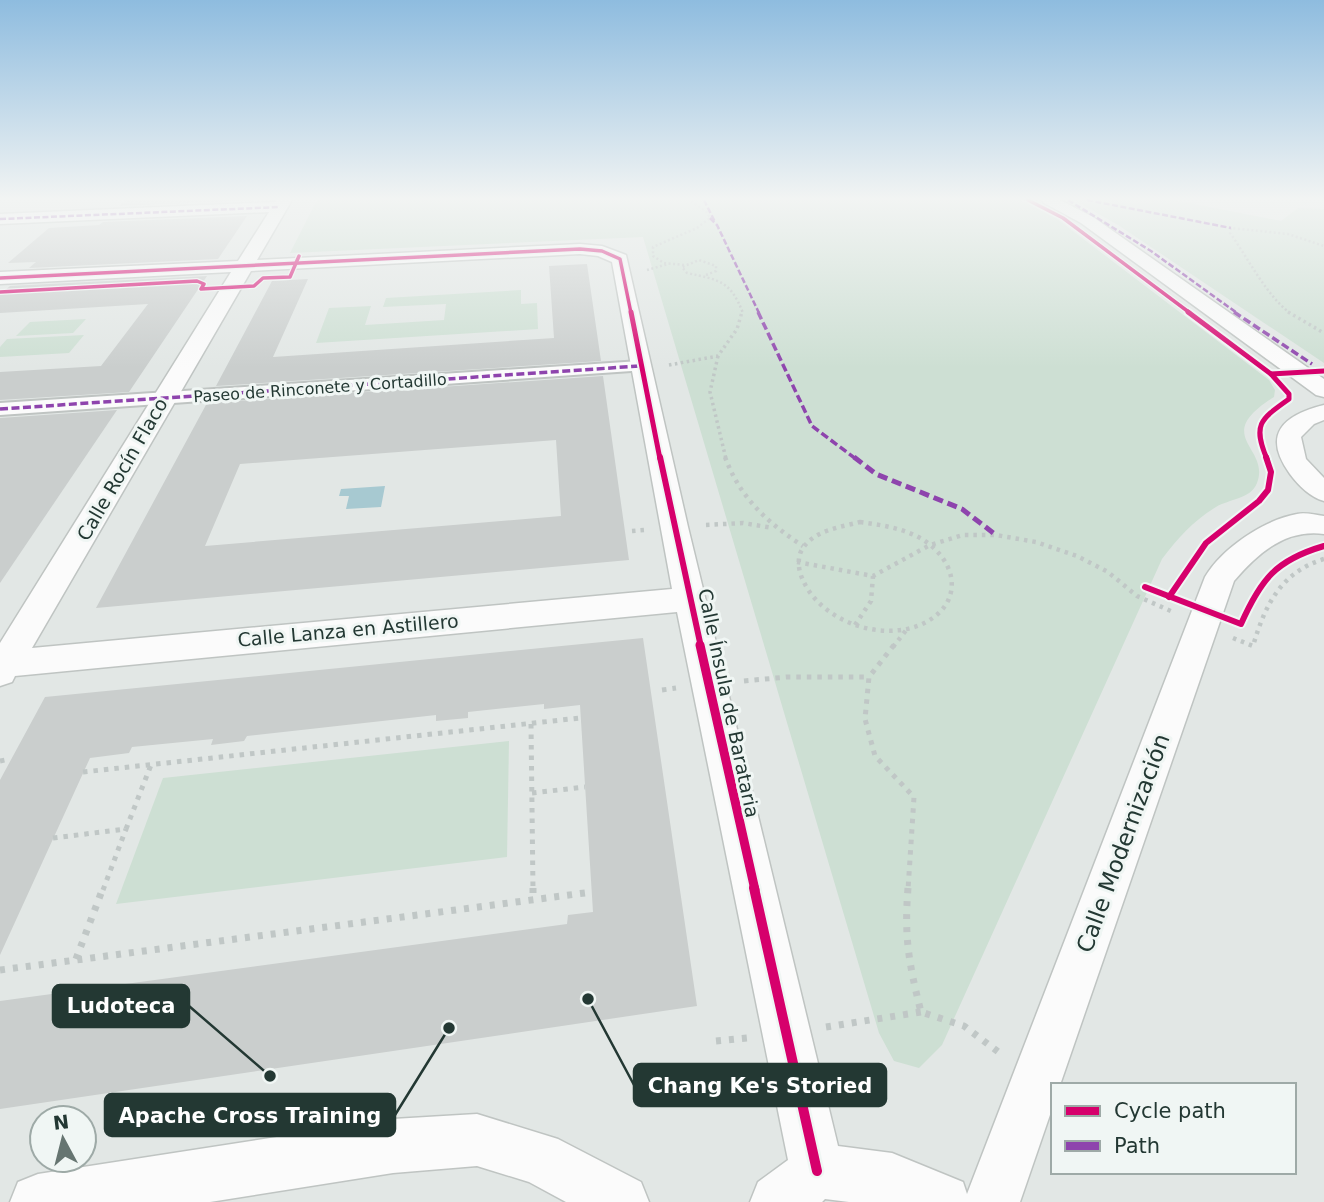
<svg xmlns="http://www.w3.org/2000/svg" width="1324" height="1202" viewBox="0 0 1324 1202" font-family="'DejaVu Sans',sans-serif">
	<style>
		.green { fill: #cddfd3 }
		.water { fill: #a7c9d1 }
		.building { fill: #cacecd; fill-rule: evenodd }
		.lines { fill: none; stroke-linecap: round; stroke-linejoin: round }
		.pedestrian-casing { stroke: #bfc4c2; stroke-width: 4 }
		.minor-casing { stroke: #bfc4c2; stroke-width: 3 }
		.path-far4 { stroke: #c0c7c6; stroke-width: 2.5; stroke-dasharray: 2 2.5; stroke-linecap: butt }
		.path-far3 { stroke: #c0c7c6; stroke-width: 3.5; stroke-dasharray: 2.5 3.5; stroke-linecap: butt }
		.path-far2 { stroke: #c0c7c6; stroke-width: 4.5; stroke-dasharray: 3.5 5; stroke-linecap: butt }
		.path-far1 { stroke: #c0c7c6; stroke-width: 5; stroke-dasharray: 4.5 6; stroke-linecap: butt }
		.path { stroke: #c0c7c6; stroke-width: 7; stroke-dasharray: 5 8; stroke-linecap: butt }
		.pedestrian { fill: #fbfbfb; fill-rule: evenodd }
		.minor { fill: #fbfbfb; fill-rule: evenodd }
		.quiet-far2 { stroke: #8e44ad; stroke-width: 2.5; stroke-dasharray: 6 2.5; stroke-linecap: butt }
		.quiet-far1 { stroke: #8e44ad; stroke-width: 3.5; stroke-dasharray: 8 3.5; stroke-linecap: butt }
		.quiet { stroke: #8e44ad; stroke-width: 5; stroke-dasharray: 10 5; stroke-linecap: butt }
		.cycleway-far4-casing { stroke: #f0f6f4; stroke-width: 6 }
		.cycleway-far3-casing { stroke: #f0f6f4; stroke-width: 9 }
		.cycleway-far2-casing { stroke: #f0f6f4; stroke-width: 10 }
		.cycleway-far1-casing { stroke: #f0f6f4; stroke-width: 13 }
		.cycleway-casing { stroke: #f0f6f4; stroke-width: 15 }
		.cycleway-far4 { stroke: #d6006c; stroke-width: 3.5 }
		.cycleway-far3 { stroke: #d6006c; stroke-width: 5 }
		.cycleway-far2 { stroke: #d6006c; stroke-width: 6 }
		.cycleway-far1 { stroke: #d6006c; stroke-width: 9 }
		.cycleway { stroke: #d6006c; stroke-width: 10 }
		.labels { text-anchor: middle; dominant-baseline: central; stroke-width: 6; stroke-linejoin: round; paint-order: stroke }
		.far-street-label { font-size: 16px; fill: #233833; stroke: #f0f6f4 }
		.street-label { font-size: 19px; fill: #233833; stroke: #f0f6f4 }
		.near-street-label { font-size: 23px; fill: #233833; stroke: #f0f6f4 }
		.leader { fill: none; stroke: #233833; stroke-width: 2.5 }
		.callout-dot { fill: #233833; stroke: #f0f6f4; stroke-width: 2.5 }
		.callout { fill: #233833; stroke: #233833; stroke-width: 2.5 }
		.callout-label { font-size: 21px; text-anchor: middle; font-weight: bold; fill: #fff }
	</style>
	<rect width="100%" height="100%" fill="#e2e7e5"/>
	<g class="green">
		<path d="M317,200h703l37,19 212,161 6,10 -1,7c-64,40 -3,50 -17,86 -6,16 -28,16 -41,24 -23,14 -38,31 -54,52l-220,486 -23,23 -25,-7 -15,-28 -236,-796 -353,16z"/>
		<path d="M1074,200h100l107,21 17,-13 26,1v154l-206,-138z"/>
		<path d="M521,290v14l16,-1 1,26 -222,14 13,-35 42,-2 -6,19 79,-5 2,-16 -63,3 3,-9z"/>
		<path d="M86,319l-13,14 -57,3 14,-14z"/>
		<path d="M84,335l-15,18 -69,4v-10l7,-8z"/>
		<path d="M509,741l-2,116 -391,47 47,-126z"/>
	</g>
	<path class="water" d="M385,486l-4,21 -35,2 3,-13h-10l2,-7z"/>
	<g class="building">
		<path d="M126,200h132l-139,6z"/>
		<path d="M247,216l-29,43 -189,9 7,-6 -28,1 41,-35 50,-3 4,-3z"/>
		<path d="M587,264l14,97 -385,25 56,-105 36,-2 -35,78 281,-19 -5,-72z"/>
		<path d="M207,276l-78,116 -129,8v-28l101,-6 47,-62 -148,9v-18l10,-9z"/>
		<path d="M603,376l26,184 -533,48 111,-205zM556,440l5,76 -356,30 35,-82z"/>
		<path d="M117,410l-117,173v-165z"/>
		<path d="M643,638l54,368 -697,103v-108l567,-77 1,-9 25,-3 -13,-207 -36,4v-5l-76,8v6l-32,3v-6l-189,21 -3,5 -33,4 2,-6 -81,8 -3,6 -39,5 -90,197v-175l45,-83z"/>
	</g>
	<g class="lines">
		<defs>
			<path id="pedestrian" d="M640,361l9,5 -3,4 -646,45v-12z"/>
			<g id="minor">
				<path d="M277,200h15l-35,60 323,-16 22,2 24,9 62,272 150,619 54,7 71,29 4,12 238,-617c17,-29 59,-57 92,-63 8,-2 18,1 27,2v18c-39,-5 -66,19 -90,47l-174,504h-7v21l-33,96h-171l-24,-3 -3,3h-72l8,-20 30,-22 -111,-548 -662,64 -3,6 -12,4v-43l231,-371 -231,12v-12l238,-11 31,-49 -269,12v-10l275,-12zM580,254l18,2 14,6 60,327 -640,59 219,-377z"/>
				<path d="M1042,200h18l33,17 231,162v18l-8,-2 -235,-172 -37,-20z"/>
				<path d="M1324,405v15l-10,4 -13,13 5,22 18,19v23c-14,-4 -25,-15 -34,-27 -29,-40 -6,-59 34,-69z"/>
				<path d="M477,1114l81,25 83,43 8,20h-83l-37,-20 -52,-16 -84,7 -183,29h-200l8,-20 20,-8 355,-55z"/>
			</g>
		</defs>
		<use href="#pedestrian" class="pedestrian-casing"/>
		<use href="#minor" class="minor-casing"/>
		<g class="path-far4">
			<path d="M684,265l-20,-2 -11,-7v-9l44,-19 13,-10 -4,-7 -18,-11"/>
			<path d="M647,270l21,-6"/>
			<path d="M706,275l10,-4v-5l-17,-6 -17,7 5,6c32,7 43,7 56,40"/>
			<path d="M1290,313c-24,-18 -42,-55 -60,-80l1,-5 57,6 36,12"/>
		</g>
		<g class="path-far3">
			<path d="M1288,312l36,21"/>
			<path d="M718,356l-8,36 16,67"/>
			<path d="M669,365l49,-9 19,-27 5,-17"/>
		</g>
		<g class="path-far2">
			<path d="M725,457c15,41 43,66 78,89"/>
			<path d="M860,522c21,3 43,6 62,17 38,24 42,67 -2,86 -42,17 -101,-5 -118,-47 -4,-9 -5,-22 1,-30 12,-18 38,-21 57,-26z"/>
			<path d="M706,525l37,-2 30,5"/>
			<path d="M632,531l13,-1"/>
			<path d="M797,562l76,14 57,-31 33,-10h33l40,7 41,14 31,16 29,24 36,16"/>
			<path d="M855,625l16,-24 2,-25"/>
			<path d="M1233,638l20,8c12,-41 28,-74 71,-87"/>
			<path d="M893,647l14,-18"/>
		</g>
		<g class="path-far1">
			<path d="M894,645l-25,32 -4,42 10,37 39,41 -6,93"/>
			<path d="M744,681l43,-4h82"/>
			<path d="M662,690l14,-2"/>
			<path d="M531,724l2,166"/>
			<path d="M0,761l5,-1"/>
			<path d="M83,772l497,-54"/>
			<path d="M532,793l53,-6"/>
			<path d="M53,838l73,-9 25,-64"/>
			<path d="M103,890l23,-61"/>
		</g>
		<g class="path">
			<path d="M533,888v12"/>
			<path d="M908,888c-4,50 1,76 13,124l43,14 37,28"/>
			<path d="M76,959l27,-71"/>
			<path d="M0,970l592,-78"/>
			<path d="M826,1027l95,-15"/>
			<path d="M716,1041l31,-3"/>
		</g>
		<use href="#pedestrian" class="pedestrian"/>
		<use href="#minor" class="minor"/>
		<g class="quiet-far2">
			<path d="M704,200l11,22"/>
			<path d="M1068,200l83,51 86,62"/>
			<path d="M1087,200l144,28"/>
			<path d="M710,218l7,7 42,88"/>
			<path d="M0,219l279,-12"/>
		</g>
		<g class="quiet-far1">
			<path d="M758,312l54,114 44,33"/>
			<path d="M1234,312l78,52"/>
			<path d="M0,409l640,-43"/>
		</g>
		<path class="quiet" d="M854,457l22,17 86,35 34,26"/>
		<defs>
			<g id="cycleway-far4">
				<path d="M1028,200l35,18 127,95"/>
				<path d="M0,278l580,-29 22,2 18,8 11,54"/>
				<path d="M0,292l197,-11 7,3 -3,5 53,-3 9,-8 27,-1 9,-21"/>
			</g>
			<g id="cycleway-far3">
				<path d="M631,312l29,147"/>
				<path d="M1188,312l83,62"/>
				<path d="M1267,459c-15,-35 -6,-40 22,-60v-5l-18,-20 53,-3"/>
			</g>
			<g id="cycleway-far2">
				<path d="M660,457l41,190"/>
				<path d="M1145,587l96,37c20,-45 35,-64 83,-78"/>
				<path d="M1169,597l37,-54 53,-42 9,-11 3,-18 -5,-15"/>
			</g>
			<path id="cycleway-far1" d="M700,645l55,245"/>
			<path id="cycleway" d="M754,888l63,283"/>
		</defs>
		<use href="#cycleway-far4" class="cycleway-far4-casing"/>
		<use href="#cycleway-far3" class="cycleway-far3-casing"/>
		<use href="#cycleway-far2" class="cycleway-far2-casing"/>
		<use href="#cycleway-far1" class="cycleway-far1-casing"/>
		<use href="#cycleway" class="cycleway-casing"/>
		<use href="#cycleway-far4" class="cycleway-far4"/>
		<use href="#cycleway-far3" class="cycleway-far3"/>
		<use href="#cycleway-far2" class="cycleway-far2"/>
		<use href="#cycleway-far1" class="cycleway-far1"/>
		<use href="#cycleway" class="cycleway"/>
	</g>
	<linearGradient id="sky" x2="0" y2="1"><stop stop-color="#8ebcdf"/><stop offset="0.54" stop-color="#f2f4f3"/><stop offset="1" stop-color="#f2f4f3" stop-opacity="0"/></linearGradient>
	<rect width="1324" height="368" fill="url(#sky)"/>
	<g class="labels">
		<g class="far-street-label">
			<text transform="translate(320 388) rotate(-4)">Paseo de Rinconete y Cortadillo</text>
		</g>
		<g class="street-label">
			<text transform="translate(122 469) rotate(-60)">Calle Rocín Flaco</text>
			<text transform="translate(348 630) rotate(-5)">Calle Lanza en Astillero</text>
			<text transform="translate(729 703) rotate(78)">Calle Ínsula de Barataria</text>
		</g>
		<g class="near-street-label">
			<text transform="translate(1123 843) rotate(-70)">Calle Modernización</text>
		</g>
	</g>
	<path class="leader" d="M270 1076L189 1006M588 999L634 1085M449 1028L395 1115"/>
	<g class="callout-dot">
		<circle cx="270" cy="1076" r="7"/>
		<circle cx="588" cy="999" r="7"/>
		<circle cx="449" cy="1028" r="7"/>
	</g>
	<g class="callout">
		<rect x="53" y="985" width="136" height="42" rx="7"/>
		<rect x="634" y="1064" width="252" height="42" rx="7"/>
		<rect x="105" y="1094" width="290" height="42" rx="7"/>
	</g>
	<g class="callout-label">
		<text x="121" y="1013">Ludoteca</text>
		<text x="760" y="1093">Chang Ke's Storied</text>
		<text x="250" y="1123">Apache Cross Training</text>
	</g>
	<rect x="1051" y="1083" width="245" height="91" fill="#f0f6f4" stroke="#9eaaa7" stroke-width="2"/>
	<rect x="1065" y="1106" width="35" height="10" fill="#d6006c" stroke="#9eaaa7" stroke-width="2"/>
	<text x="1114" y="1118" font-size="21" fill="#233833">Cycle path</text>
	<rect x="1065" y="1141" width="35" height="10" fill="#8e44ad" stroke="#9eaaa7" stroke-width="2"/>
	<text x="1114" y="1153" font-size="21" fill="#233833">Path</text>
	<g transform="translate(63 1139) rotate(353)"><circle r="33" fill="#f0f6f4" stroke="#9eaaa7" stroke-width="2"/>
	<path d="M0-5L12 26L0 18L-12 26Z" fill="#667571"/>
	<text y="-10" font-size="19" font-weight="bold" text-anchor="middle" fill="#233833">N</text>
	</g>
</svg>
